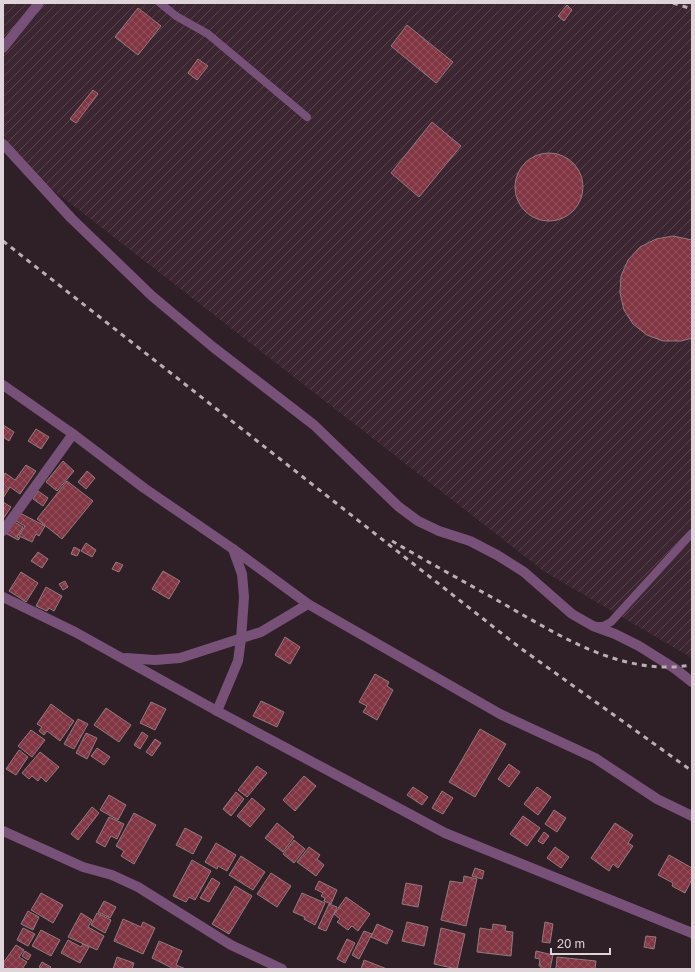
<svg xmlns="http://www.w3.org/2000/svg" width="695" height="972" viewBox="0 0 695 972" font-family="'Golos Text',sans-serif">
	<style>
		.industrial { fill: url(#industrial-furrows) }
		.building { fill: url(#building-cross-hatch); stroke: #927b7d }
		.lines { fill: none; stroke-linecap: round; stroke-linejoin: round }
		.service { stroke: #775177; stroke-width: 8 }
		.minor { stroke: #775177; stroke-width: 10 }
		.rail { stroke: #bbafb4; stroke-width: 3; stroke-dasharray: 5 5; stroke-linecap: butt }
	</style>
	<defs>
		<pattern id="industrial-furrows" width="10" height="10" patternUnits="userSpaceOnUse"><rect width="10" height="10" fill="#3c2631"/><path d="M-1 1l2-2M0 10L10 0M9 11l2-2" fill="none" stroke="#58454e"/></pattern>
		<pattern id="building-cross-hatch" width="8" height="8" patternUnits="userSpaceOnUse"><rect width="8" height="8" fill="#823644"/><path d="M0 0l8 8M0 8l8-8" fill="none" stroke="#93525e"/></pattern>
	</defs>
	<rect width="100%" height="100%" fill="#2f1f27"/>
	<path class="industrial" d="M3,3h689v655l-147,-86 -542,-421z"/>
	<g class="building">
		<path d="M567,5l5,5 -8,11 -6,-5z"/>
		<path d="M138,8l23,18 -23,29 -23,-18z"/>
		<path d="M407,25l46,37 -17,21 -45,-37z"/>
		<path d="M198,59l10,7 -11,14 -9,-7z"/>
		<path d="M93,90l5,4 -22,29 -6,-4z"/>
		<path d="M432,122l29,24 -42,51 -28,-24z"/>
		<circle cx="549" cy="187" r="34"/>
		<path d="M673,236l19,4v98l-11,3h-18l-16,-6 -14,-11 -9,-14 -4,-17 1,-17 7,-16 12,-13 16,-8z"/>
		<path d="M3,425l11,7 -5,9 -6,-4z"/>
		<path d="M36,429l13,8 -8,12 -13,-8z"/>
		<path d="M63,461l11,10 -17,20 -11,-9z"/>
		<path d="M26,465l10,6 -16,23 -10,-7 -7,11v-21l2,-4 10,7z"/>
		<path d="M87,471l8,7 -9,11 -8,-7z"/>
		<path d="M67,481l26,20 -31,38 -25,-20z"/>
		<path d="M38,491l10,7 -5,8 -10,-7z"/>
		<path d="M3,502l8,5 -8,12z"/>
		<path d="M20,513l25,13 -6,10 -3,-2 -4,8 -13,-6 6,-10 -9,-5z"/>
		<path d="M14,522l9,5 -6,10 3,1 -2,2 -11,-6z"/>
		<path d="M86,543l10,7 -4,7 -11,-6z"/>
		<path d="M74,547l6,3 -3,6 -6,-2z"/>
		<path d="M38,552l10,7 -6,9 -11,-7z"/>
		<path d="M116,562l7,3 -4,7 -7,-3z"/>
		<path d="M163,571l17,10 -11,18 -17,-10z"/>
		<path d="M21,572l17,11 -12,19 -17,-11z"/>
		<path d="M65,581l3,6 -5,3 -4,-6z"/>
		<path d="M46,587l16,9 -8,15 -5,-3 -2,3 -11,-5z"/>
		<path d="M285,637l15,10 -10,17 -15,-9z"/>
		<path d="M375,674l14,8 -2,4 6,4 -16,30 -14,-8 4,-6 -8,-4z"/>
		<path d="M261,701l23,11 -7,15 -24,-11z"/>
		<path d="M151,702l15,7 -11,21 -15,-7z"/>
		<path d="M51,704l23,17 -14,20 -13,-10 -3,4 -5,-4 3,-4 -5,-3z"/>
		<path d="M106,708l25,17 -12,17 -25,-17z"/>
		<path d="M78,719l10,5 -14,25 -10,-5z"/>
		<path d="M480,729l26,15 -31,53 -26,-15z"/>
		<path d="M31,730l14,10 -13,17 -14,-11z"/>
		<path d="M142,732l6,4 -8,13 -6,-4z"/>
		<path d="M86,733l11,5 -10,21 -11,-6z"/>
		<path d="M155,739l6,4 -9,13 -6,-4z"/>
		<path d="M97,748l13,9 -6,8 -13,-9z"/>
		<path d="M19,750l9,7 -12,18 -10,-6z"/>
		<path d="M40,752l19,15 -13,15 -5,-5 -3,4 -6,-5 -3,3 -7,-6z"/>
		<path d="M509,764l11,8 -11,15 -11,-8z"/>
		<path d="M257,766l10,7 -20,24 -9,-7z"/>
		<path d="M304,776l12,10 -21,25 -12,-11z"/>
		<path d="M413,787l15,10 -6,8 -15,-10z"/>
		<path d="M537,787l14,10 -13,18 -14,-11z"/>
		<path d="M442,791l11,7 -10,16 -11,-6z"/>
		<path d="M236,792l8,7 -13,17 -8,-7z"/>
		<path d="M109,795l17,10 -8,15 -18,-10z"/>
		<path d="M252,798l13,11 -15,18 -13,-11z"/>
		<path d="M92,807l7,6 -21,27 -7,-6z"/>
		<path d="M554,810l12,8 -9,14 -12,-8z"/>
		<path d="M134,813l22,12 -22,39 -13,-8 3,-5 -8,-5z"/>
		<path d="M523,816l17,12 -13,18 -17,-12z"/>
		<path d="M109,817l15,7 -7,15 -6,-3 -6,11 -9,-5z"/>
		<path d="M277,823l17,14 -11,15 -18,-14z"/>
		<path d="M615,823l18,12 -5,8 5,3 -15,22 -5,-4 -4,7 -18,-13z"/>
		<path d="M185,828l17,9 -9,17 -17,-9z"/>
		<path d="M544,832l5,4 -6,8 -5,-3z"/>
		<path d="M294,840l11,9 -11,14 -11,-9z"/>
		<path d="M216,843l20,12 -9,16 -9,-5 -1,3 -12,-7z"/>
		<path d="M309,847l11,8 -3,4 7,6 -8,11 -19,-14z"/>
		<path d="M555,847l14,10 -8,11 -14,-10z"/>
		<path d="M669,855l23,13v11l-7,14 -13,-7 1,-3 -15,-8z"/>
		<path d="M241,856l24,16 -12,18 -24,-15z"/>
		<path d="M192,860l19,11 -16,29 -6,-3 -3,5 -13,-6z"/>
		<path d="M475,868l9,3 -2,8 -10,-3z"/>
		<path d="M271,873l20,13 -14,21 -20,-13z"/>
		<path d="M464,876l13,3 -11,47 -25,-6 9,-39 13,2z"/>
		<path d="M212,878l8,5 -11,19 -9,-4z"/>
		<path d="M319,881l18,9 -6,14 -7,-3 1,-3 -4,-2 2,-3 -8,-4z"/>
		<path d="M406,883l16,3 -4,21 -16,-3z"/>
		<path d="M235,886l17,10 -23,38 -17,-10z"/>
		<path d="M41,893l22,12 -10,18 -22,-13z"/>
		<path d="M302,893l23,10 -10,22 -11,-6 1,-2 -12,-5z"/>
		<path d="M346,897l24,17 -12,17 -6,-5 -4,4 -11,-8 3,-3 -6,-5z"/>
		<path d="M104,901l12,6 -6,11 -12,-6z"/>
		<path d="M329,904l8,3 -11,24 -8,-3z"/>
		<path d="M28,911l11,6 -6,13 -12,-6z"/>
		<path d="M81,913l11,7 -4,7 16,9 -7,14 -29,-13z"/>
		<path d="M97,913l14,7 -6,13 -14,-8z"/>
		<path d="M123,919l18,8 2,-5 12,6 -12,26 -29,-13z"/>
		<path d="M407,922l21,5 -4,19 -22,-5z"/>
		<path d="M545,922l8,2 -3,19 -8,-1z"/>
		<path d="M377,924l16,7 -6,13 -16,-7z"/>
		<path d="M493,924l13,2 -1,5 8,1 -2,24 -34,-4 3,-24 12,2z"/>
		<path d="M23,928l12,6 -7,12 -11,-6z"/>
		<path d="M441,928l24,6 -8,35 -23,-5z"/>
		<path d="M41,930l19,10 -9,16 -19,-10z"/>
		<path d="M364,931l8,3 -13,25 -7,-4z"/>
		<path d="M646,936l10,1 -2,12 -10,-2z"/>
		<path d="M347,939l8,4 -10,20 -8,-4z"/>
		<path d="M68,940l13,7 2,-3 6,3 -9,16 -19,-10z"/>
		<path d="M159,941l23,10 -6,14 10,4h-12l-22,-11z"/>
		<path d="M16,945l8,5 -5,7 8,5 -5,7h-19v-6z"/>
		<path d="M25,951l6,4 -3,5 -6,-4z"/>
		<path d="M536,951l17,4 -3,14h-9v-3h-2l1,-7 -5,-1z"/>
		<path d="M117,957l17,6 -2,6h-19z"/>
		<path d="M557,957l39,4 -1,8h-39z"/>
		<path d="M364,960l23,9h-26z"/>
		<path d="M42,962l9,5 -2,2h-6l-4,-2z"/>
	</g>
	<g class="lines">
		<g class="service">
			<path d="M160,3l16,13 32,18 99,83"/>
			<path d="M595,626h8l8,-4 81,-89"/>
		</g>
		<g class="minor">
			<path d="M3,48l36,-45"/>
			<path d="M3,144l68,74 81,78 61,51 101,78 85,82 19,14 21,10 31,10 27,14 27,17 48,42 21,12 22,8 24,12 35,22 18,14"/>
			<path d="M3,385l70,49 71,54 89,61 75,55 192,110 95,44 62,41 35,17"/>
			<path d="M3,531l70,-97"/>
			<path d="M3,597l72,35 142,79 228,122 247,100"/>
			<path d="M126,658l29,2 25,-2 81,-26 47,-28"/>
			<path d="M217,711l21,-50 3,-22 3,-42 -2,-23 -9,-25"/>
			<path d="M3,831l80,36 29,8 26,12 93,58 51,24"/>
		</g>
		<g class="rail">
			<path d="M673,3l19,6"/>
			<path d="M3,241l516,406 173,124"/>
			<path d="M392,541c34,20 69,39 103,58 61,34 124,78 197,66"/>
		</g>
	</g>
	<rect width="695" height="972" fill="none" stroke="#dfd4d9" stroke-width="8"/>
	<path d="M551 948v6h59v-6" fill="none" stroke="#dfd4d9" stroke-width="2"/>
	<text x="557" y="948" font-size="12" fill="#dfd4d9" stroke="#2f1f27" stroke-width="3" paint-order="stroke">20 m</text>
</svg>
